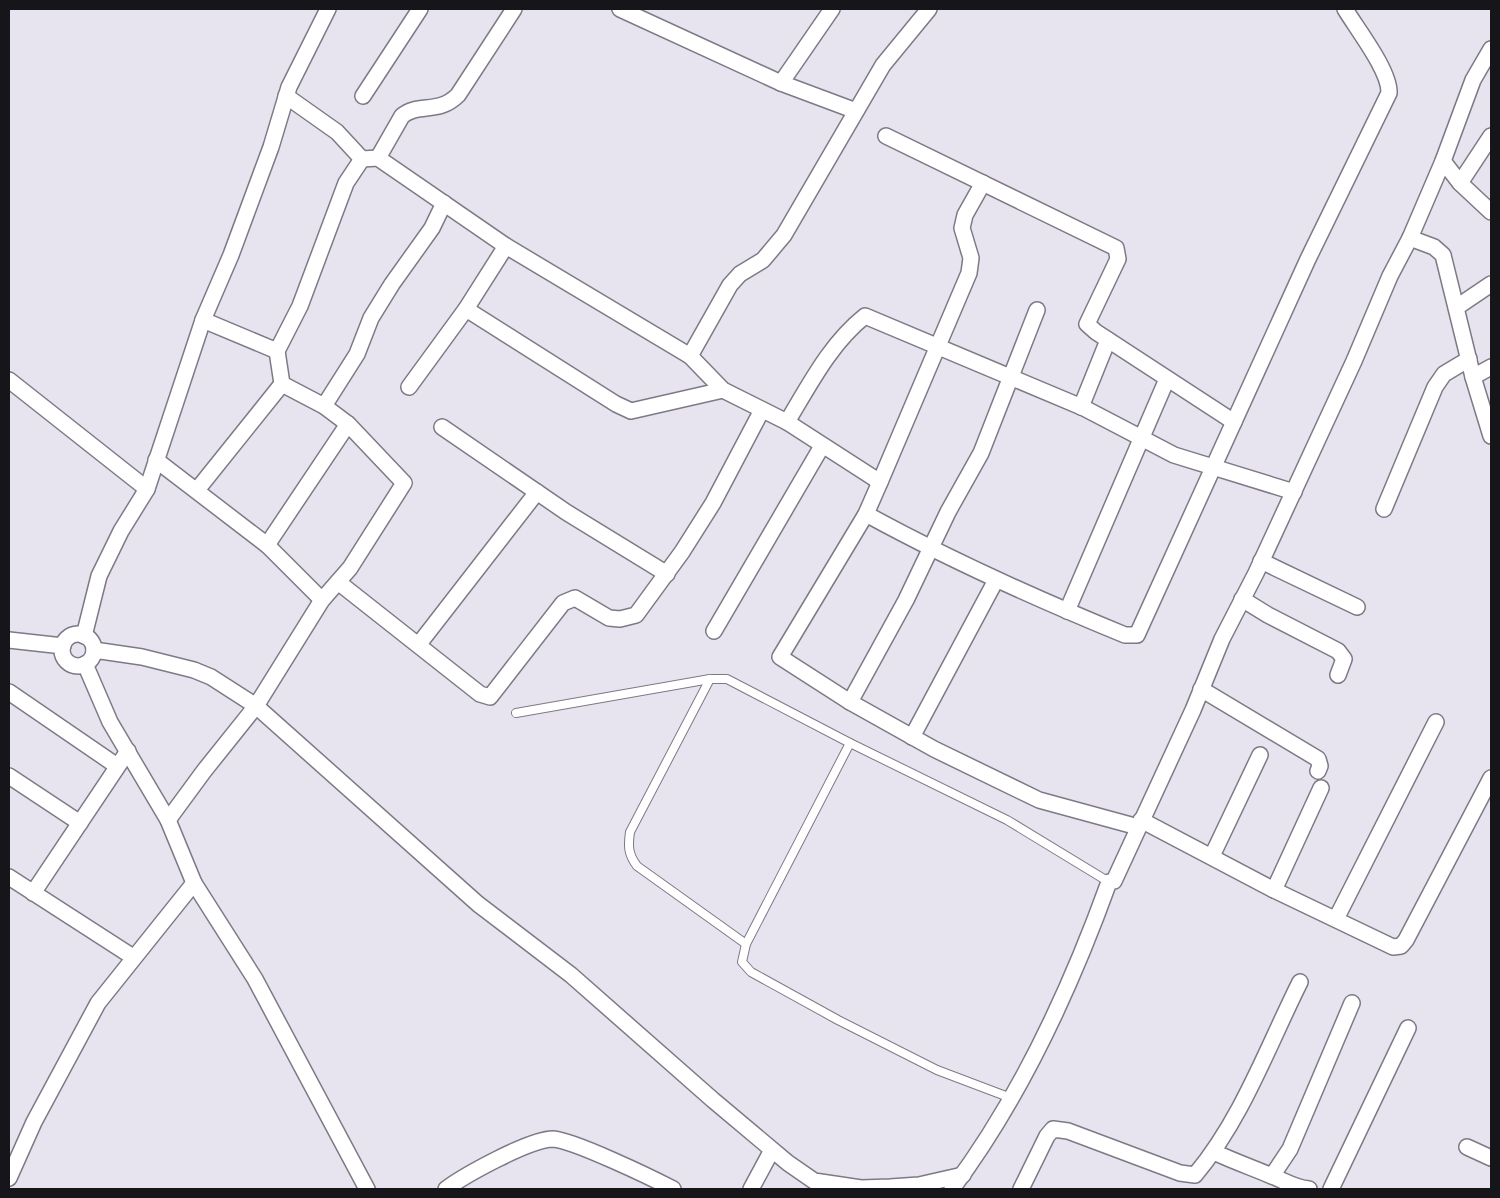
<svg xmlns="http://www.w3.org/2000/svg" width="1500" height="1198" viewBox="0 0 1500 1198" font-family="'DejaVu Sans',sans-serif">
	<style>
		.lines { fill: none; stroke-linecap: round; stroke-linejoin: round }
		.lane-casing { stroke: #7e7a85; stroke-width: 10 }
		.street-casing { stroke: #7e7a85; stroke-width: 18 }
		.lane { stroke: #fff; stroke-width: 8 }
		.street { stroke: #fff; stroke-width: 15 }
	</style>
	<rect width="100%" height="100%" fill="#e7e3ef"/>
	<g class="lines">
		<defs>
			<g id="lane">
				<path d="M710,679l-80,153c-2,14 -2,22 7,34l109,78"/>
				<path d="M516,713l194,-34h17l123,64"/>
				<path d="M1011,1098l-74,-28 -99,-50 -87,-48 -9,-10 4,-18 104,-201 157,77 102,62"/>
			</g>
			<g id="street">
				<path d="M620,9l161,74 75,28"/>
				<path d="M781,83l51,-74"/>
				<path d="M286,96l51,36 25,27 16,-1 128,88 184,110 33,34 64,32 93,60"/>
				<path d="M363,96l57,-87"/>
				<path d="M886,136l230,112 2,11 -31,65 9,8 138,90"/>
				<path d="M378,158l24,-42c17,-14 36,-1 56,-21l56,-86"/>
				<path d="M1443,161l17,22 31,29"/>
				<path d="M983,183l-18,32 -3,13 9,30 -2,15 -89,209 -14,32 -86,143 70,45 84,47 105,51 99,27"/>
				<path d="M1460,183l31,-47"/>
				<path d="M1410,238l24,9 9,8 30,122 18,59"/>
				<path d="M1457,307l34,-23"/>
				<path d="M466,309l150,95 15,7 92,-21"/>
				<path d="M277,351l23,-45 46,-123 16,-24"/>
				<path d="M690,356l40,-71 10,-11 23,-14 21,-25 99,-170 46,-56"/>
				<path d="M1473,377l18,-10"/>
				<path d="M9,380l138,109"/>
				<path d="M409,387l57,-78 40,-63"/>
				<path d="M324,406l33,-52 14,-36 21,-34 40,-56 12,-25"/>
				<path d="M1081,407l27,-67"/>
				<path d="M787,422c23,-38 43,-78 78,-106l219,92 90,47 120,37"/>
				<path d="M442,427l124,85 101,62"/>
				<path d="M156,460l111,85 55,55"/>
				<path d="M197,490l85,-106"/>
				<path d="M1384,509l51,-122 9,-13 25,-15"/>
				<path d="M866,514c84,46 171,85 259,121h12l171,-376 81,-166c1,-22 -32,-64 -44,-84"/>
				<path d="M267,545l81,-121"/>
				<path d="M1261,561l96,46"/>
				<path d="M338,582l142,112 10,3 73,-94 12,-5 34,20 11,1 16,-4 46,-63 31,-49 49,-93"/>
				<path d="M1242,599l26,16 70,36 6,8 -6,16"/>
				<path d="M1067,611l100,-232"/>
				<path d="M714,631l108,-185"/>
				<circle cx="78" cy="650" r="16"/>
				<path d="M84,636l15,-60 22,-45 26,-42 56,-169 28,-65 40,-108 18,-60 39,-78"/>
				<path d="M9,640l54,6"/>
				<path d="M419,644l118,-152"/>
				<path d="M94,650l48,7 52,13 17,7 45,29 222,198 93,71 142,125 75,63 26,18 47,7 29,-1 29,-2 44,-10"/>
				<path d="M85,664l25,58 58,98 26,63"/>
				<path d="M1201,689l117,70 2,7 -2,5"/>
				<path d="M9,692l108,74"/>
				<path d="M850,702l56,-102 42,-88 33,-59 56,-143"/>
				<path d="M912,737l84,-157"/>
				<path d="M9,776l71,47"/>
				<path d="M168,820l36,-49 52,-65 66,-106 28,-32 54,-85 -56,-59 -24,-18 -42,-22 -5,-33 -74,-31"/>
				<path d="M1141,820l133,70 119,57 8,-1 5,-6 85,-162"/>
				<path d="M1212,856l48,-101"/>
				<path d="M9,877l124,80"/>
				<path d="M1274,890l47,-102"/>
				<path d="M33,893l95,-142"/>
				<path d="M1336,919l100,-197"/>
				<path d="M1467,1147l24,11"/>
				<path d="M1214,1152c19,9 39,16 58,24 13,5 23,12 37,13"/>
				<path d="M1272,1176l18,-27 62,-146"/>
				<path d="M9,1178l25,-56 64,-119 96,-120 61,96 112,210"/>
				<path d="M446,1189c19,-14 84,-50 107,-50 20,1 99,39 120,50"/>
				<path d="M751,1189l21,-39"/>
				<path d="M952,1189c69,-92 118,-199 157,-307l5,-1 79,-171 29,-71 34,-66 98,-212 36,-85 20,-38 33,-77 30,-81 18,-31"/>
				<path d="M1021,1189l26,-53 6,-7 15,2 112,42 15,2c47,-56 73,-129 105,-193"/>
				<path d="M1331,1189l77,-161"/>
			</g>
		</defs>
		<use href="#lane" class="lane-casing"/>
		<use href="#street" class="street-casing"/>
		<use href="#lane" class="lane"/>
		<use href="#street" class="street"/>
	</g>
	<rect width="1500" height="1198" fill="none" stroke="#161519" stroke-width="20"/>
</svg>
